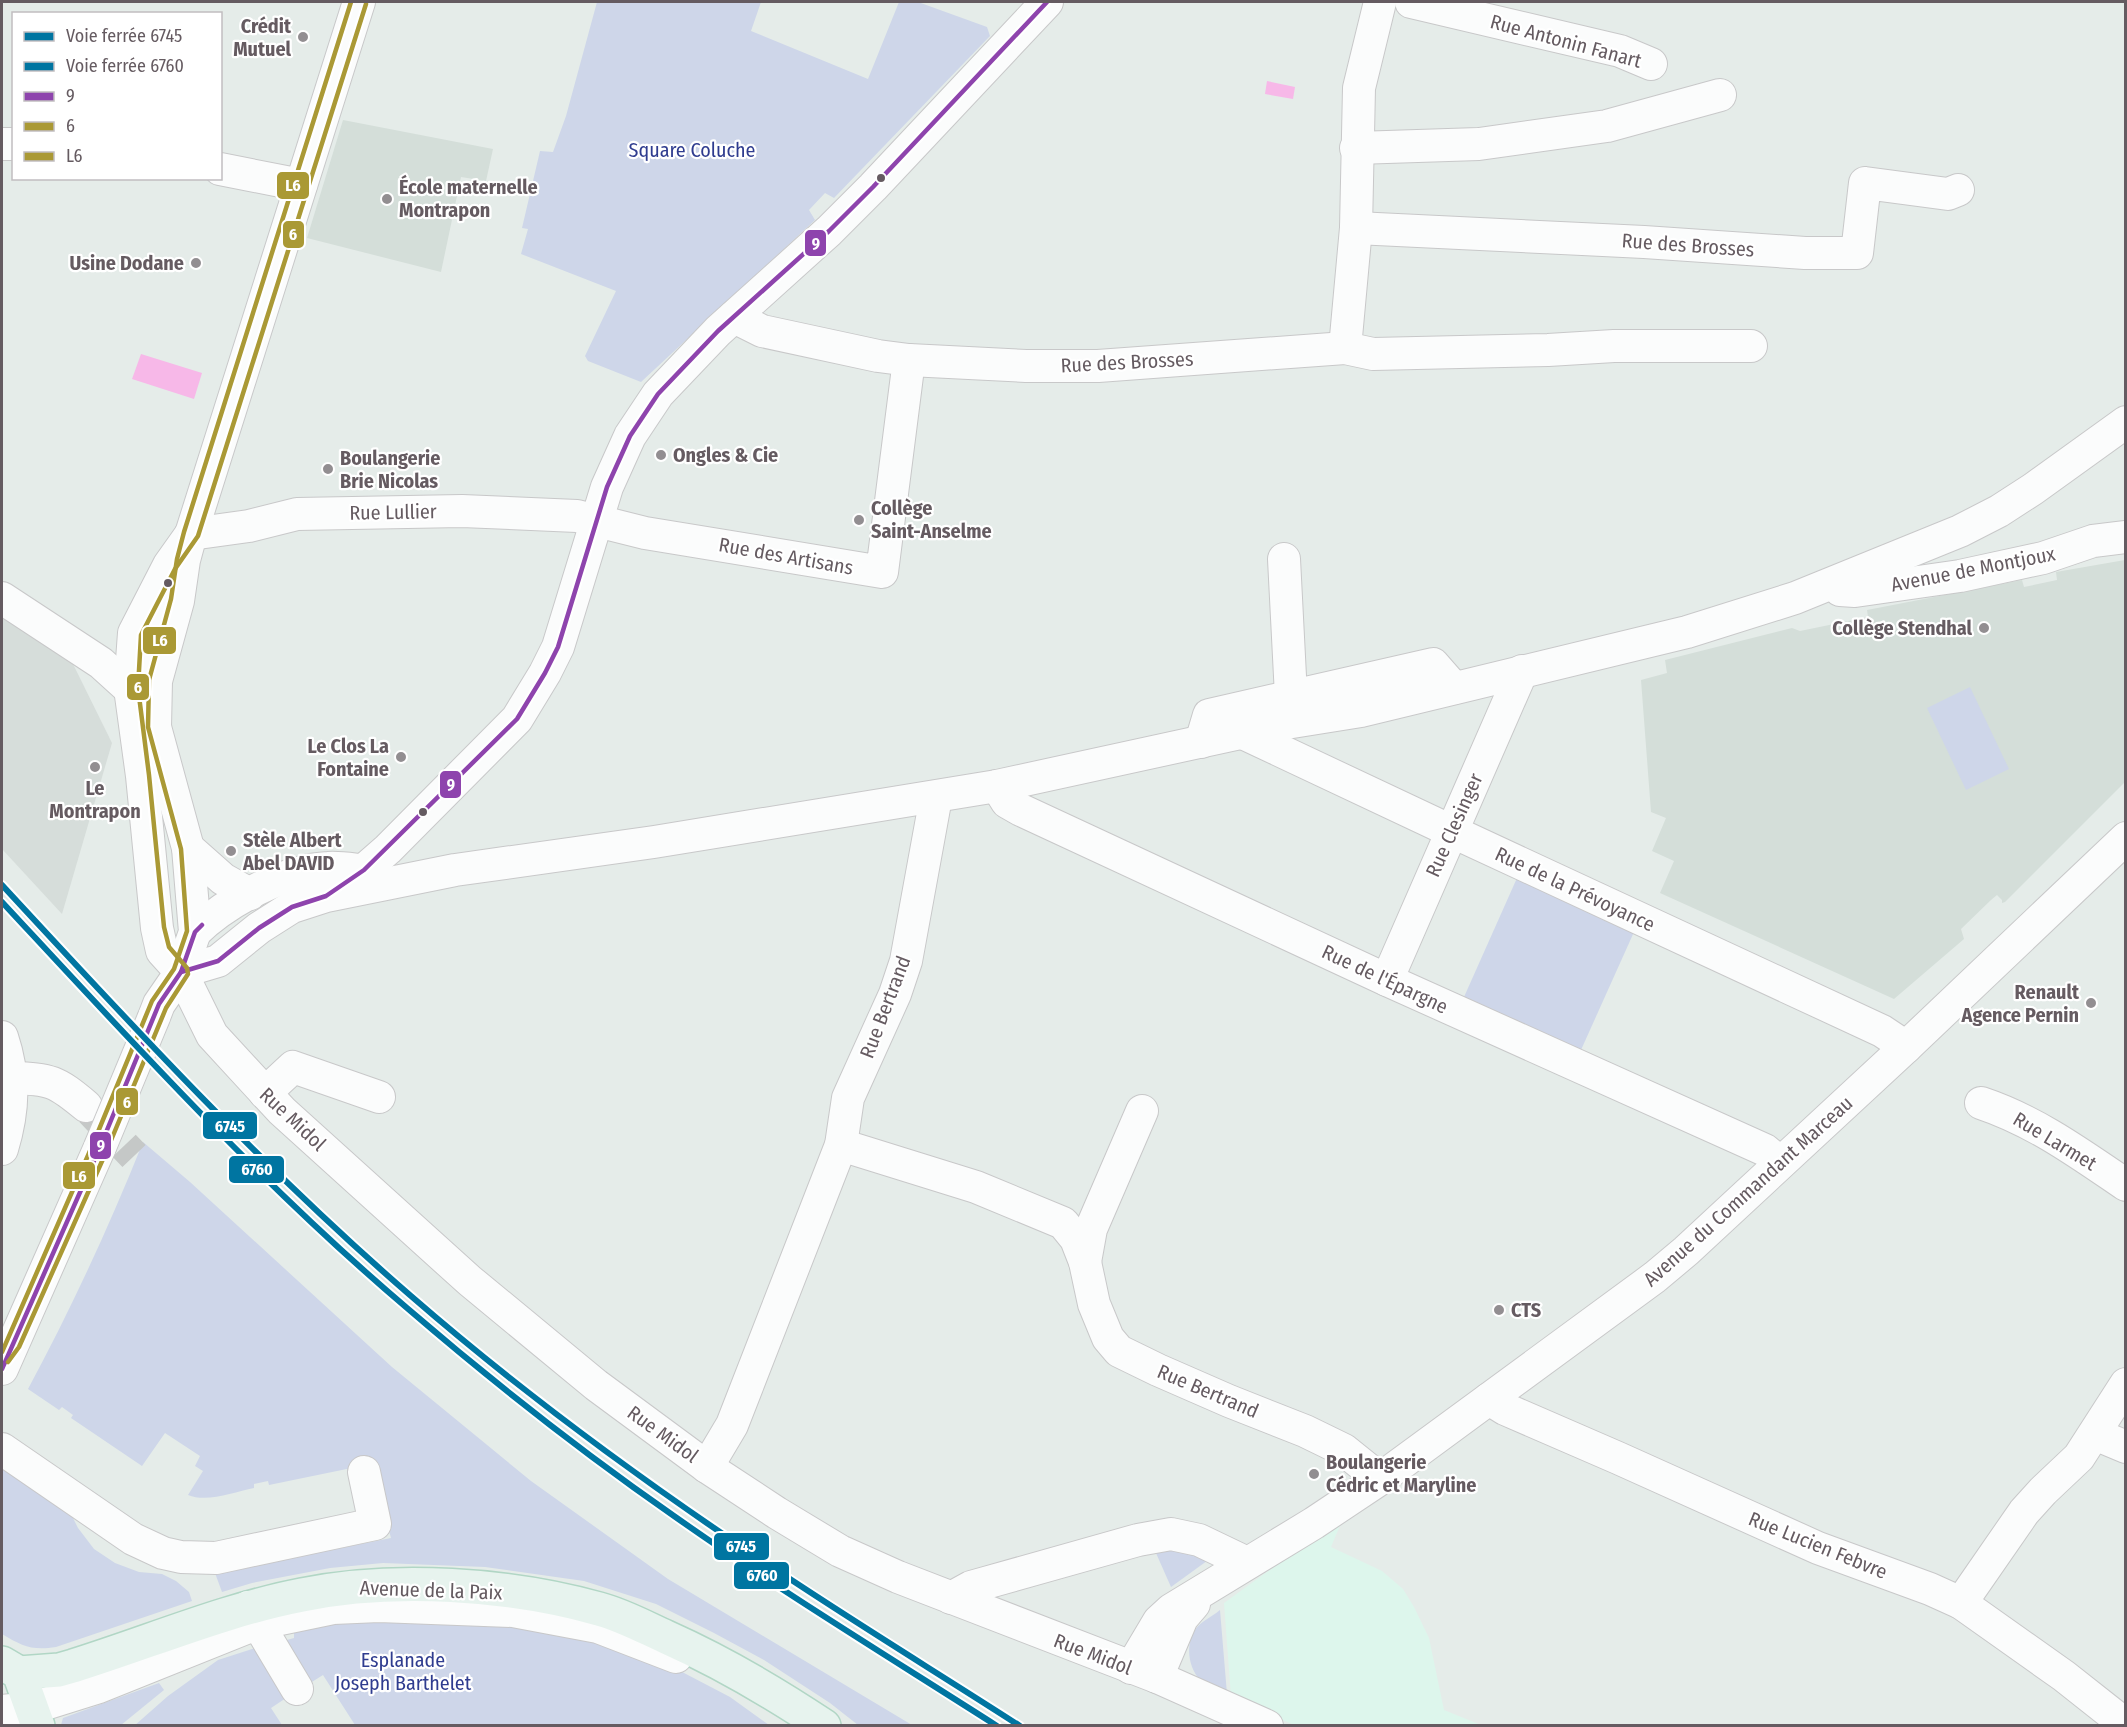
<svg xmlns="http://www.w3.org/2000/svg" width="2127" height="1727" viewBox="0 0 2127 1727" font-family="'Fira Sans Condensed',sans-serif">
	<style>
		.commercial { fill: #ddf6ec }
		.industrial { fill: #d6ddda }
		.education { fill: #d4ded9 }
		.green { fill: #ced6e9 }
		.water { fill: #f7b8e8 }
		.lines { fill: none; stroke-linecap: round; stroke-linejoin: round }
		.minor-tunnel { stroke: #c5c8c7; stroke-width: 32; stroke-dasharray: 32 16; stroke-linecap: butt }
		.minor-casing { stroke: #c8c8c9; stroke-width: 34 }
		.major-casing { stroke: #b1d6c5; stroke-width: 36 }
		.minor { stroke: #fbfcfc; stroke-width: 32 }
		.major { stroke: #e7f3ee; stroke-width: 33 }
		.minor-bridge-casing { stroke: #c8c8c9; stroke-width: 34; stroke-linecap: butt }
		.minor-bridge { stroke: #fbfcfc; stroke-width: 32 }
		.bus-1-casing { stroke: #fff; stroke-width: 9 }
		.bus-2-casing { stroke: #fff; stroke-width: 9 }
		.bus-3-casing { stroke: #fff; stroke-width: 9 }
		.bus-1 { stroke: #8e44ad; stroke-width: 4.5 }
		.bus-2 { stroke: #aa9935; stroke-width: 4.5 }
		.bus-3 { stroke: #aa9935; stroke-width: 4.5 }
		.rail-1-casing { stroke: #fff; stroke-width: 10 }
		.rail-2-casing { stroke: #fff; stroke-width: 10 }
		.rail-1 { stroke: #0075a1; stroke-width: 6 }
		.rail-2 { stroke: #0075a1; stroke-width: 6 }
		.poi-dot { fill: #928e91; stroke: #fff; stroke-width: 2 }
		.bus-dot { fill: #655b61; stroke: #fff; stroke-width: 2 }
		.labels { text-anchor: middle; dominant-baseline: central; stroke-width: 4.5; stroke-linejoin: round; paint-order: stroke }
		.poi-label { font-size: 20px; font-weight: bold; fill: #655b61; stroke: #fff; text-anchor: start }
		.street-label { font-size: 20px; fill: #655b61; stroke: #fff }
		.park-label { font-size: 20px; fill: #2f3c8f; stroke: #fff }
		.line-badge { stroke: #fff; stroke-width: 2 }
		.badge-label { font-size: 16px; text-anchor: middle; font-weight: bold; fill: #fff }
	</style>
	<rect width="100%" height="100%" fill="#e5ece9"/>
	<path class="commercial" d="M1344,1516l-13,31 51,24 21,18 11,18 15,31 15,72 37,15h-187l-63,-28 -7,-94z"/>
	<path class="industrial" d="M2,615l70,47 40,81 -50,171 -60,-65z"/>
	<g class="education">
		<path d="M343,120l150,29 -7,32 -25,-4 -20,95 -134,-34z"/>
		<path d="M2125,560v222l-120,120 -3,1v-3l-5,-5 -6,5 -30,29 3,10 -70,60 -234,-106 14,-32 -22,-10 14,-33 -15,-6 -10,-132 26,-7 -2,-13 127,-32 8,3 68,-14 -1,-7 155,-30 2,7 33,-7 -1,-8z"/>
	</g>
	<g class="green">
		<path d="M597,2h164l-10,29 117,48 31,-77h19l69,25 3,9 -156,162 -9,-5 -16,17 6,10 -174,162 -53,-21 -3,-5 31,-65 -95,-37 7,-25 -6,-1 18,-77 13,1 13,-36z"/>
		<path d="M1970,687l39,82 -43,21 -39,-82z"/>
		<path d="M1517,878l117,54 -53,118 -117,-53z"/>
		<path d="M143,1142l47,40 202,185 139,114 137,98 244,146h-54l-28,-22 -66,-43 -50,-27 -58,-29 -72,-23 -99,-14 -102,-4 -53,5 -78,15 -30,9 -7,-19 176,-35 -20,-74 -102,21 -1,-4 -14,3v4c-20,4 -47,15 -66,7l15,-24 -8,-5 5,-10 -35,-23 -23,33 -71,-48 2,-3 -11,-8 -3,3 -31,-21c43,-80 81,-162 115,-247z"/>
		<path d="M2,1458l64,46 12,24 16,21 21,14 24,9 23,2 14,7 13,11 3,9 -136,46c-24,4 -34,-1 -54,-13z"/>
		<path d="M1152,1544l59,14 -40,29z"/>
		<path d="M1220,1610l7,84c-7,-3 -15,-5 -21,-9 -17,-11 -22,-39 -11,-55 6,-9 17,-13 25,-20z"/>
		<path d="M336,1618l209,8 118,36 67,35 39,28h-414l-32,-50 -16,10 -27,-43 14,-4v-12z"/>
		<path d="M258,1647l31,49 -18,12 11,17 -148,1 34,-30 50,-36z"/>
		<path d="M159,1683l5,7 -43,35h-60l2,-7z"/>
	</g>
	<g class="water">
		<path d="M1267,81l28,6 -2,12 -28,-5z"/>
		<path d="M141,354l61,19 -8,26 -62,-20z"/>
	</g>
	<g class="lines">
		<path class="minor-tunnel" d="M91,1111l43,45"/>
		<defs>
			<g id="minor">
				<path d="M1411,2l209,49 31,13"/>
				<path d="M2,144h12"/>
				<path d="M1356,148l123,-4 128,-18 113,-31"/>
				<path d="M220,169l81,16"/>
				<path d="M1356,228l288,14 161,11h52l8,-70 83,11 10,-4"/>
				<path d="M734,317l28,14 116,25 31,4 117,6h72l247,-18 28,6 175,-4 66,-4h137"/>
				<path d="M1345,348l11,-120 3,-140 21,-86"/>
				<path d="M191,534l-22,31 -35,68 -4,55 12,88 15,152 5,23 19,21 31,63 70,76 188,170 126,104 111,82 70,46 63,38 58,26 259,100 110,49"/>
				<path d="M191,534l58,-8 48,-12 165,-3 115,5 68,17 237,39 27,-212"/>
				<path d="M1284,559l7,137"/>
				<path d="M1840,590l15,1 105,-15 83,-18 50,-17 33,-4"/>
				<path d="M2,598l99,65 43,39 11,25 33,121 7,84 -14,40 -22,32 -5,13"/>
				<path d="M155,727l1,-46 22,-80 6,-41 7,-26 168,-532"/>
				<path d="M1243,733l208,98 431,200 24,16"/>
				<path d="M1201,742l8,-27 224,-51 21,24"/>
				<path d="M997,786l10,16 14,8 366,170 378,170 15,13"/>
				<path d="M188,848l35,31 27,15"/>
				<path d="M337,889l27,-19 24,-21 129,-130 28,-46 13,-26 49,-160 23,-51 28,-42 60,-63 111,-100 44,-44 174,-185"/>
				<path d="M195,932c31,-30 89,-62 133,-64 13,-1 28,2 42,3"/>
				<path d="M181,972l37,-11 41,-33 33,-21 34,-11 129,-26 199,-28 343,-56 289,-63 75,-12 326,-79 108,-34 165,-67 39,-20 34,-22 93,-67"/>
				<path d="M1387,980l135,-309"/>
				<path d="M2,1037c13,39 12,73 0,112"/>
				<path d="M12,1078c39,1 44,3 74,28"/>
				<path d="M265,1093l28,-26 86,30"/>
				<path d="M1981,1103c54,18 98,50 145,82"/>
				<path d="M841,1145l135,42 87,36 13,16 9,23 9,42 14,34 11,13 39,19 71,31 76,30 39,19 36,29"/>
				<path d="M1085,1262l6,-33 51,-118"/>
				<path d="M2,1369l98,-222"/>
				<path d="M1489,1399l16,10 113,49 200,90 112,41 31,14 103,73 62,49"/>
				<path d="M2095,1434l31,13"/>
				<path d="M2,1449l131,90 30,14 18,4 35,1 159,-34 -11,-52"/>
				<path d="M707,1467l25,-42 109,-280 7,-47 47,-104 11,-33 30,-164"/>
				<path d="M951,1598l20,-11 167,-47 33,-6 28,6 48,23"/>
				<path d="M1961,1603l63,-91 19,-21 36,-34 47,-73"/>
				<path d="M248,1607l49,82"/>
				<path d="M1131,1668l28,-47 12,-11 143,-87 66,-44 275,-202 31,-26 220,-204 220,-209"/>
				<path d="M1157,1677l25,-59 12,-14"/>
				<path d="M2,1711l30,-3 67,-21 157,-63 77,-16 46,-2 134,5 85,16 78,30"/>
			</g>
			<g id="major">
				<path d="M2,1663l17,10 19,53"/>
				<path d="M19,1673l40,-3 14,-4c77,-24 151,-56 229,-71 92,-19 208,-11 297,14 23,6 45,18 67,28 56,25 107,55 158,89"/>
			</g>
		</defs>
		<use href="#minor" class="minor-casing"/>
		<use href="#major" class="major-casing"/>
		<use href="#minor" class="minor"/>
		<use href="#major" class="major"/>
		<defs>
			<path id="minor-bridge" d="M100,1147l54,-130"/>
		</defs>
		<use href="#minor-bridge" class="minor-bridge-casing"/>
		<use href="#minor-bridge" class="minor-bridge"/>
		<defs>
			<g id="bus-1">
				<path d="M181,972l37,-11 41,-33 33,-21 34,-11 38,-26 153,-151 28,-46 13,-26 49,-160 23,-51 28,-42 60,-63 111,-100 44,-44 174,-185"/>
				<path d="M2,1369l98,-222 59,-143 22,-32 14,-40 7,-7"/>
			</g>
			<path id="bus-2" d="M8,1362l11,-15 88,-197 59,-142 22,-34 -1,-6 -18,-21 -5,-20 -15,-152 -11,-87 3,-53 34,-66 23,-33 168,-532"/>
			<path id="bus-3" d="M2,1352l91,-208 59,-143 22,-32 13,-38 -6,-82 -33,-122 1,-47 22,-81 6,-40 7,-27 167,-530"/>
		</defs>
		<use href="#bus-1" class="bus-1-casing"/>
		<use href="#bus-2" class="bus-2-casing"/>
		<use href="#bus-3" class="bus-3-casing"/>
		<use href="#bus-1" class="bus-1"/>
		<use href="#bus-2" class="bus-2"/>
		<use href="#bus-3" class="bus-3"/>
		<defs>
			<path id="rail-1" d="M2,885c131,142 262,284 409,411 107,93 222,178 340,257 88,60 179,115 269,173"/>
			<path id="rail-2" d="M2,902c130,140 259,282 405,406 86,74 175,144 267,208 105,74 215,141 323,210"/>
		</defs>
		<use href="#rail-1" class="rail-1-casing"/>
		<use href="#rail-2" class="rail-2-casing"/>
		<use href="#rail-1" class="rail-1"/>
		<use href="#rail-2" class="rail-2"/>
	</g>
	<g class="poi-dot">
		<circle cx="303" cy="37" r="6"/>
		<circle cx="387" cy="199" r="6"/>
		<circle cx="196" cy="263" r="6"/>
		<circle cx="661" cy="455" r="6"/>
		<circle cx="328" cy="469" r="6"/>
		<circle cx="859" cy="520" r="6"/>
		<circle cx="1984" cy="628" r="6"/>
		<circle cx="401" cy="757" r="6"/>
		<circle cx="95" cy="767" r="6"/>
		<circle cx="231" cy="851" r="6"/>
		<circle cx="2091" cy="1003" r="6"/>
		<circle cx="1499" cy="1310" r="6"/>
		<circle cx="1314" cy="1474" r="6"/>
	</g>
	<g class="bus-dot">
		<circle cx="881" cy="178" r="5"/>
		<circle cx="168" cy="583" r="5"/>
		<circle cx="423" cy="812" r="5"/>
	</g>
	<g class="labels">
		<g class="poi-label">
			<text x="291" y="26" text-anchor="end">Crédit<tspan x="291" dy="23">Mutuel</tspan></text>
			<text x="399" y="187">École maternelle<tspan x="399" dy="23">Montrapon</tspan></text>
			<text x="184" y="263" text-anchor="end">Usine Dodane</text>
			<text x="673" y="455">Ongles &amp; Cie</text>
			<text x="340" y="458">Boulangerie<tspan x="340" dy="23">Brie Nicolas</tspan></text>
			<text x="871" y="508">Collège<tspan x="871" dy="23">Saint-Anselme</tspan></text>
			<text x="1972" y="628" text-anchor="end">Collège Stendhal</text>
			<text x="389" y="746" text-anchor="end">Le Clos La<tspan x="389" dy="23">Fontaine</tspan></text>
			<text x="95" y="788" text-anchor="middle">Le<tspan x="95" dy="23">Montrapon</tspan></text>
			<text x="243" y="840">Stèle Albert<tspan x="243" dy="23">Abel DAVID</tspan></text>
			<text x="2079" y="992" text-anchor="end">Renault<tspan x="2079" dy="23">Agence Pernin</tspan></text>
			<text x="1511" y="1310">CTS</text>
			<text x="1326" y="1462">Boulangerie<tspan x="1326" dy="23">Cédric et Maryline</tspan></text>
		</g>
		<g class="street-label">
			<text transform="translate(1566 41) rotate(15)">Rue Antonin Fanart</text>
			<text transform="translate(1688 245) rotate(4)">Rue des Brosses</text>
			<text transform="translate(1127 362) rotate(-3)">Rue des Brosses</text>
			<text transform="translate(393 512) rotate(-1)">Rue Lullier</text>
			<text transform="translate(786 556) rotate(10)">Rue des Artisans</text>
			<text transform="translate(1973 569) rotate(-11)">Avenue de Montjoux</text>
			<text transform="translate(1454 825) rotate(-66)">Rue Clesinger</text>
			<text transform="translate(1575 889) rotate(25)">Rue de la Prévoyance</text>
			<text transform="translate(1385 979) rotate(25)">Rue de l'Épargne</text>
			<text transform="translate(885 1007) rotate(-69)">Rue Bertrand</text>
			<text transform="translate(293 1119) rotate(43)">Rue Midol</text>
			<text transform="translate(2055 1141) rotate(31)">Rue Larmet</text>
			<text transform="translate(1748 1191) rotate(-42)">Avenue du Commandant Marceau</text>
			<text transform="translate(1208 1391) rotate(23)">Rue Bertrand</text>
			<text transform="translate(663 1434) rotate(36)">Rue Midol</text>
			<text transform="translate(1818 1545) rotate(22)">Rue Lucien Febvre</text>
			<text transform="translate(431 1590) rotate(2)">Avenue de la Paix</text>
			<text transform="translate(1093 1654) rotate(21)">Rue Midol</text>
		</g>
		<g class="park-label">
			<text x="692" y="150">Square Coluche</text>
			<text x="403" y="1660">Esplanade<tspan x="403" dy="23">Joseph Barthelet</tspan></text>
		</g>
	</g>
	<g class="line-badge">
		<rect x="276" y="171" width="34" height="29" rx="6" fill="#aa9935"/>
		<rect x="282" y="220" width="23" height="29" rx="6" fill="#aa9935"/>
		<rect x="804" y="229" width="23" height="28" rx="6" fill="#8e44ad"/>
		<rect x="142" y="626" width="35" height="29" rx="6" fill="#aa9935"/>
		<rect x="126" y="673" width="24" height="28" rx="6" fill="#aa9935"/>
		<rect x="439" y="770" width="23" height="29" rx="6" fill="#8e44ad"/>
		<rect x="115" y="1087" width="24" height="29" rx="6" fill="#aa9935"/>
		<rect x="202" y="1111" width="56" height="29" rx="6" fill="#0075a1"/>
		<rect x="89" y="1131" width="23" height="29" rx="6" fill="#8e44ad"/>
		<rect x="228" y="1155" width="57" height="29" rx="6" fill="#0075a1"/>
		<rect x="62" y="1161" width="34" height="29" rx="6" fill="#aa9935"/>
		<rect x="713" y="1532" width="57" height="29" rx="6" fill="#0075a1"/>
		<rect x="733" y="1561" width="57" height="29" rx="6" fill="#0075a1"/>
	</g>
	<g class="badge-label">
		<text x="293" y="191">L6</text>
		<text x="293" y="240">6</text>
		<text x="816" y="249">9</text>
		<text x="160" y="646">L6</text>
		<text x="138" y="693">6</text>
		<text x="451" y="790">9</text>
		<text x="127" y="1108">6</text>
		<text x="230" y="1132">6745</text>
		<text x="101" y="1151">9</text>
		<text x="257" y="1175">6760</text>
		<text x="79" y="1182">L6</text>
		<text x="741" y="1552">6745</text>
		<text x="762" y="1581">6760</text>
	</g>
	<rect width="2127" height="1727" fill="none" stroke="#655b61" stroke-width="6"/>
	<rect x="12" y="12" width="210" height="168" fill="#ffffff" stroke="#c1bdc0" stroke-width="1.5"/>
	<rect x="24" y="32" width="30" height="9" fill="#0075a1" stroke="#c1bdc0" stroke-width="1.5"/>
	<text x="66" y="42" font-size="18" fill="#655b61">Voie ferrée 6745</text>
	<rect x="24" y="62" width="30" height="9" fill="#0075a1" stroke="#c1bdc0" stroke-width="1.5"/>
	<text x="66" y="72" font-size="18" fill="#655b61">Voie ferrée 6760</text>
	<rect x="24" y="92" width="30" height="9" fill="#8e44ad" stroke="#c1bdc0" stroke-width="1.5"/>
	<text x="66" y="102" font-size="18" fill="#655b61">9</text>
	<rect x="24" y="122" width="30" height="9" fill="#aa9935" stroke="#c1bdc0" stroke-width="1.5"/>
	<text x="66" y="132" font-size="18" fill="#655b61">6</text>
	<rect x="24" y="152" width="30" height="9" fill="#aa9935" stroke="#c1bdc0" stroke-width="1.5"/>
	<text x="66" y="162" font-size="18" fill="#655b61">L6</text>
</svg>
